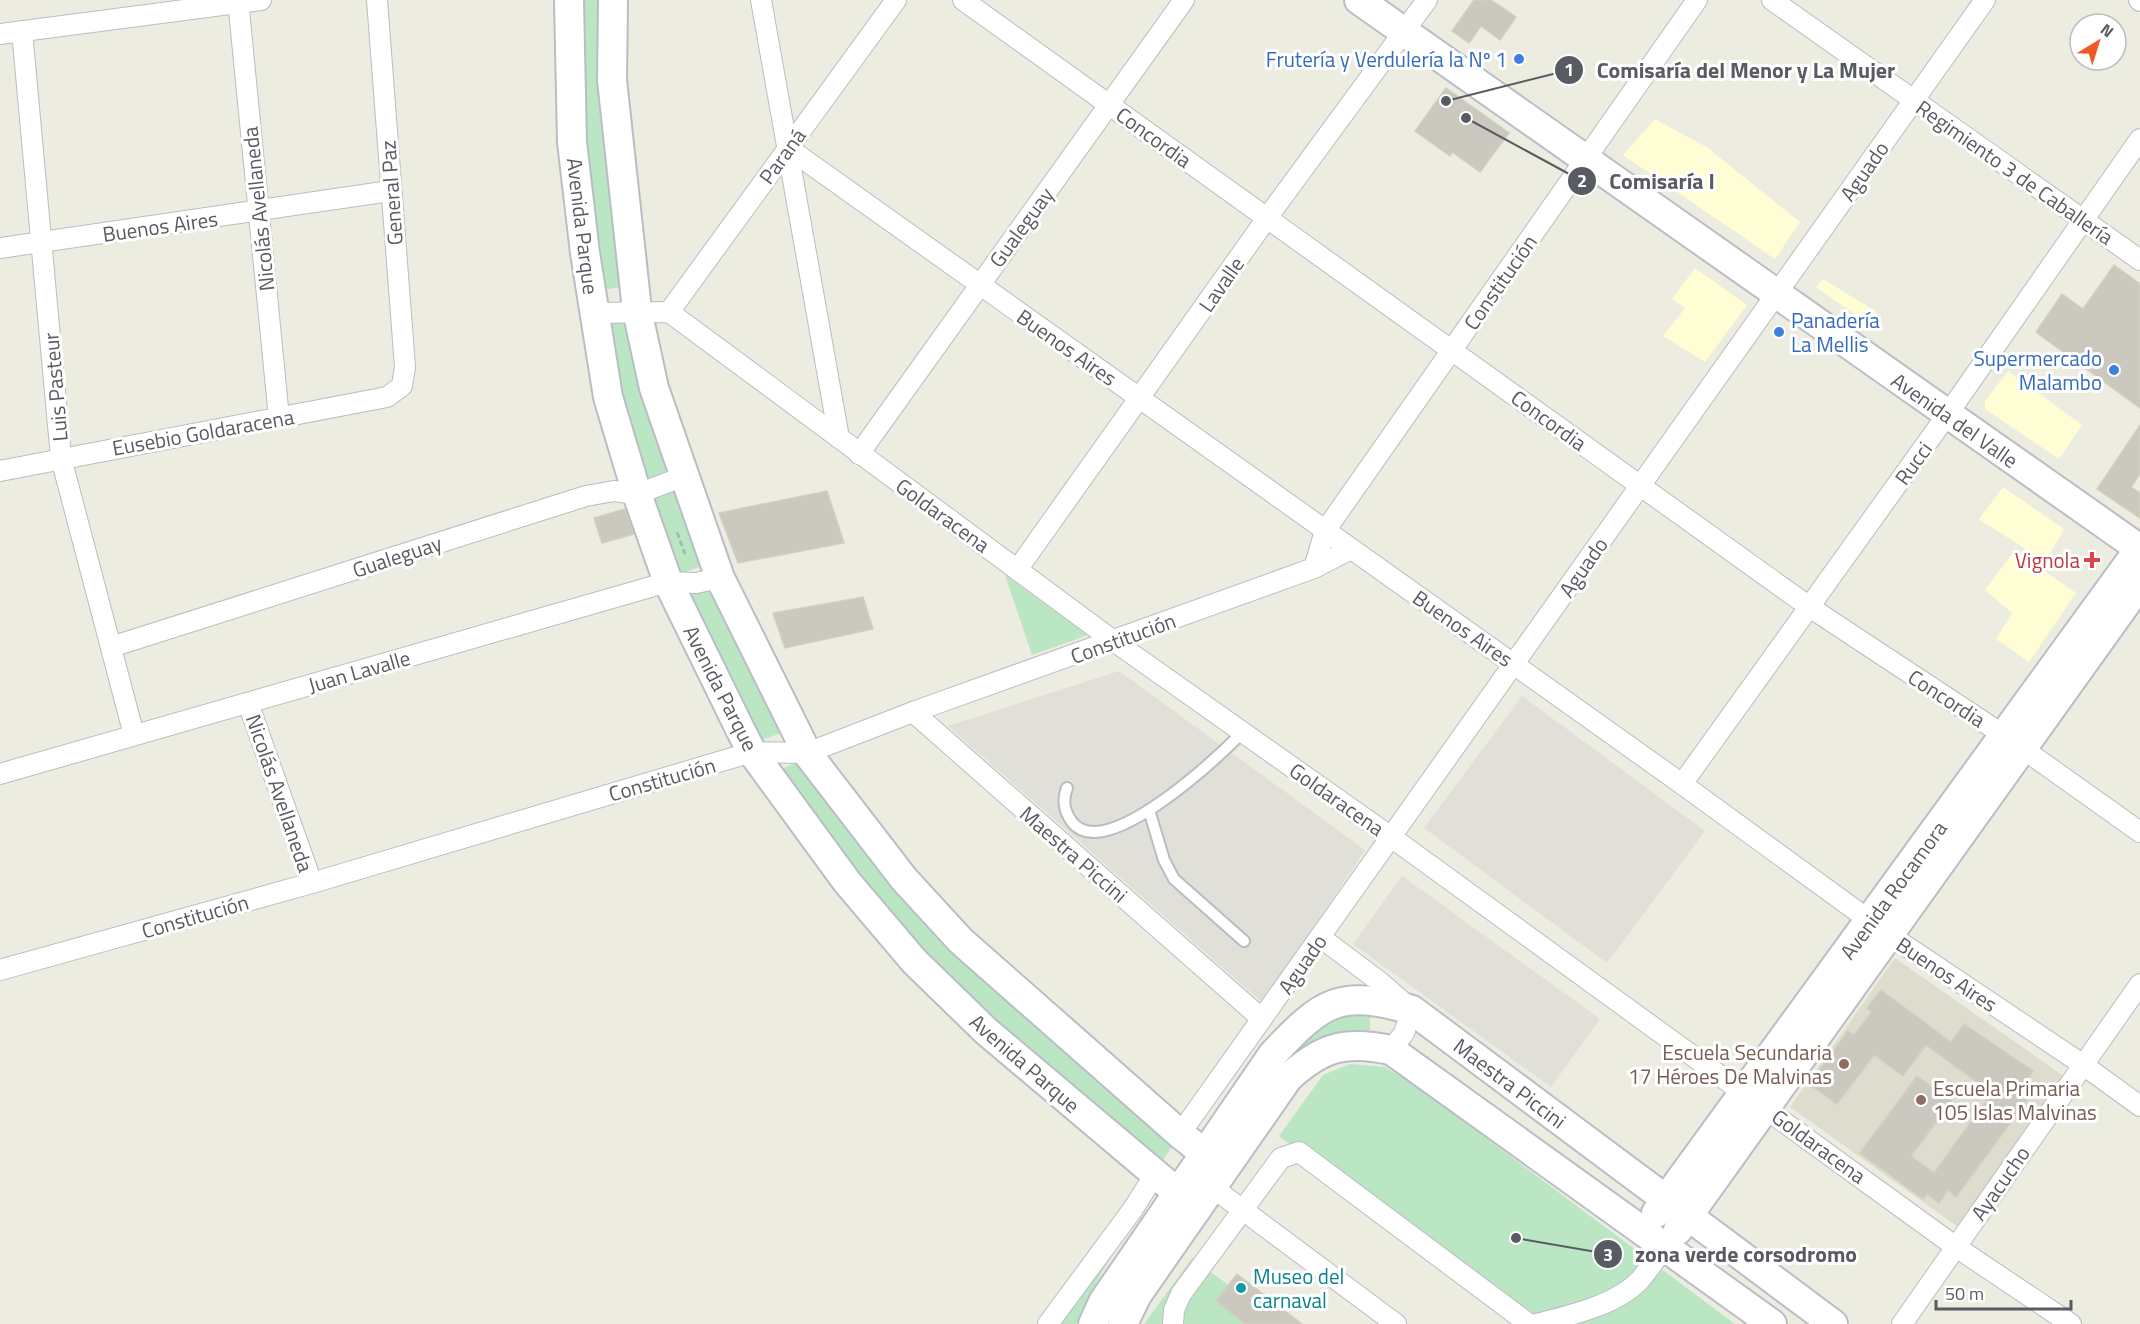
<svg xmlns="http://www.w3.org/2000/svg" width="2140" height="1324" viewBox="0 0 2140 1324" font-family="'Titillium Web',sans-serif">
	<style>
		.commercial { fill: #fffdd3 }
		.industrial { fill: #e0dfd8 }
		.education { fill: #dddccf }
		.green { fill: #bbe6c3 }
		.building { fill: #cac8bf; stroke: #d1cfbe; stroke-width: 1.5 }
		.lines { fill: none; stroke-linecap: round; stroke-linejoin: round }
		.lane-casing { stroke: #bbbcc3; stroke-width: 14 }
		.street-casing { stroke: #bbbcc3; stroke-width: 22 }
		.secondary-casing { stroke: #bbbdc5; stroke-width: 32 }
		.path { stroke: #94c6ac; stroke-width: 3; stroke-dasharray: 6 3; stroke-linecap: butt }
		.lane { stroke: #fff; stroke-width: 10 }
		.street { stroke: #fff; stroke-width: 20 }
		.secondary { stroke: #fff; stroke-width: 28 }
		.shop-dot { fill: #3f7fe0; stroke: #fff; stroke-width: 2 }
		.health-dot { fill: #e0444e; stroke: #fff; stroke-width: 2 }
		.education-dot { fill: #8d6e63; stroke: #fff; stroke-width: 2 }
		.culture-dot { fill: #0f9aa8; stroke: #fff; stroke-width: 2 }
		.labels { text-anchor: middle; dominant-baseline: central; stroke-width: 6; stroke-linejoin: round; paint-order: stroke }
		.shop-label { font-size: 21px; fill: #366cbe; stroke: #fff; text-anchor: end }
		.street-label { font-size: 21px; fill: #595b62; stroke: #fff }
		.health-label { font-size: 21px; fill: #be3a42; stroke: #fff; text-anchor: end }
		.education-label { font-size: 21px; fill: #785e54; stroke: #fff; text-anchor: end }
		.culture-label { font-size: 21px; fill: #0d838f; stroke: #fff; text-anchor: start }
		.leader { fill: none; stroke: #595b62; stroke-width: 2 }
		.callout-dot { fill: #595b62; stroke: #fff; stroke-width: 2 }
		.mark-label { font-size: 18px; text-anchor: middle; font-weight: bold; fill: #fff }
		.callout-label { font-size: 22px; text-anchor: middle; font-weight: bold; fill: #595b62; stroke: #fff; stroke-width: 6; stroke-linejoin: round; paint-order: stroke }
	</style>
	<rect width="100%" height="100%" fill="#edece0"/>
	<g class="commercial">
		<path d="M1655,119l53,29 92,74 -25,37 -152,-104z"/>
		<path d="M1695,268l52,37 -42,57 -42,-26 22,-28 -13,-9z"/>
		<path d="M1823,279l54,33 -7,13 -54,-38z"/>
		<path d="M2008,371l74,54 -23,34 -74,-50v-8z"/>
		<path d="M2003,487l61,42 -19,33 -66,-43z"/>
		<path d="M2015,550l61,43 -47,69 -33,-23 16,-26 -27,-23z"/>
	</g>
	<g class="industrial">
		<path d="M1119,671l246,179 -102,153 -315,-277z"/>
		<path d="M1522,696l183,135 -98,132 -183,-135z"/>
		<path d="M1402,876l198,143 -49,68 -198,-143z"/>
	</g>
	<path class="education" d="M1895,958l170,119 -107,150 -168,-120z"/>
	<g class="green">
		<path d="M581,0h24l17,287 -21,3 -1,-7 -19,-197z"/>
		<path d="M630,320l41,149 -29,13 -19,-76 -17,-83z"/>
		<path d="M676,490l31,74 -32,12 -27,-77z"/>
		<path d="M1005,575l83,60 -56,20z"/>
		<path d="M714,589l70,143 -23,8 -75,-146z"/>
		<path d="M804,759l371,383 -16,24 -168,-140 -110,-120 -99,-137z"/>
		<path d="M1370,1010v20l-52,8 -27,25 -37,28 29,-38 53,-40z"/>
		<path d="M1350,1064l35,3 31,19 319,238h-209l-247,-188 44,-61z"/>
		<path d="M1139,1214l-37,58 -26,52h-18z"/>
		<path d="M1192,1258l89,66h-137z"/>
	</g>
	<g class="building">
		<path d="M1474,0h17l25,17 -16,23 -19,-14 -12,17 -17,-12z"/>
		<path d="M1446,88l63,45 -29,39 -28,-20 -2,4 -35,-25z"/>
		<path d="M2114,265l26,19v124l-104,-76 26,-38 21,15z"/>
		<path d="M2140,425v49l-9,13 9,6v25l-43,-29z"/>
		<path d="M827,491l17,52 -106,20 -19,-50z"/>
		<path d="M625,509l9,25 -32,9 -8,-25z"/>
		<path d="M863,597l10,32 -88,19 -12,-35z"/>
		<path d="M1881,990l70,52 13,-18 69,47 -9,14 9,7 -77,105 -8,-7 -9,13 -12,-9 -4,5 -63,-46 57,-77 35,25 -41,55 23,17 58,-80 -66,-48 -23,31 -29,-21 -37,49 -28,-20 39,-53 6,4 18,-23 -5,-4z"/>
		<path d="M1237,1274l65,50h-57l-29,-23z"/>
	</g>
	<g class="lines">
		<defs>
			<g id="lane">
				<path d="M1067,788c-5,13 -3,23 5,34 33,43 147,-66 171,-90"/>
				<path d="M1149,810l15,50 10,19 70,62"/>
			</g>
			<g id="street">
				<path d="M238,0l41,418"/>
				<path d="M761,0l78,438"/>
				<path d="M963,0l845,606 197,130 135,96"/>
				<path d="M1772,0l368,260"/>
				<path d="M2139,0l1,1"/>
				<path d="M22,31l39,427 73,277"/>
				<path d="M0,34l261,-34"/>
				<path d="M788,148l894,636 209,152 191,128 58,42"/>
				<path d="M0,248l390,-57"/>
				<path d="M669,312l227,-312"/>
				<path d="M594,313l75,-1 446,330 276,195 565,410 115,77"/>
				<path d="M859,454l325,-454"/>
				<path d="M0,471l387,-74 15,-11 3,-19 -28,-367"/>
				<path d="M1314,568l11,-37 372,-531"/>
				<path d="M1017,570l250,-352 160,-218"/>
				<path d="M111,647l475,-151 28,-5 23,3 48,-18"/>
				<path d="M248,703l64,180"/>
				<path d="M913,712l349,307"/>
				<path d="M0,774l668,-192 28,1 24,-5"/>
				<path d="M1682,784l265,-369 193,-276"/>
				<path d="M1320,937l60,45 32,28 -8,23 -13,17"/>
				<path d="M0,970l312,-87 440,-131 55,1 106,-41 401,-144 37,-19"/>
				<path d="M1180,1134l805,-1134"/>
				<path d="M1212,1187l184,137"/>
				<path d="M1048,1324l85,-115 22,-35"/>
				<path d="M1173,1324l1,-14 7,-16 100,-136 18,-6 230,172"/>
				<path d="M1537,1324c33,-9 78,-18 103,-44 9,-11 17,-23 26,-34"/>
				<path d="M1902,1324l238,-340"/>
			</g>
			<g id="secondary">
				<path d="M569,0l3,142 13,111 23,144 29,97 31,88 73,149 11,21 95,130 67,79 72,70 211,178"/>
				<path d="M613,0l-1,80 25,230 17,78 66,190 87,175 97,126 57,62 219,193 44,35"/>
				<path d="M1359,0l781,549"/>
				<path d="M1656,1213l484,-665"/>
				<path d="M1678,1230l462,-646"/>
				<path d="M1093,1324l10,-22 170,-248c50,-53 66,-65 139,-44l421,314"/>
				<path d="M1123,1324l14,-29 151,-217c34,-31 57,-38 103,-28l381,274"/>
			</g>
		</defs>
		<use href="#lane" class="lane-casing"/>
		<use href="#street" class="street-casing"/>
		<use href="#secondary" class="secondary-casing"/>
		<path class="path" d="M677,532l8,22"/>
		<use href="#lane" class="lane"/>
		<use href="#street" class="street"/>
		<use href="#secondary" class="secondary"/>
	</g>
	<g class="shop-dot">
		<circle cx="1519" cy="59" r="6"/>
		<circle cx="1779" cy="332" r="6"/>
		<circle cx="2114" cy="370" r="6"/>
	</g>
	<path class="health-dot" d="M2089 551h6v6h6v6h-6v6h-6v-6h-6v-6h6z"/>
	<g class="education-dot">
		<circle cx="1844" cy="1064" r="6"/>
		<circle cx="1921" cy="1100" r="6"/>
	</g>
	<circle class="culture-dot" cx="1241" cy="1288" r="6"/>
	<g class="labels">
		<g class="shop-label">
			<text x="1507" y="59">Frutería y Verdulería la Nº 1</text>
			<text x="1791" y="320" text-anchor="start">Panadería<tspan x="1791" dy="24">La Mellis</tspan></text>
			<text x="2102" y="358">Supermercado<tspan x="2102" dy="24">Malambo</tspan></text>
		</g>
		<g class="street-label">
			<text transform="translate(1154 137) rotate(36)">Concordia</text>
			<text transform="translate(782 156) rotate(-54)">Paraná</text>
			<text transform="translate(1864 171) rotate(-55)">Aguado</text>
			<text transform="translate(2015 172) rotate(35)">Regimiento 3 de Caballería</text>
			<text transform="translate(391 193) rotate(-94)">General Paz</text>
			<text transform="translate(258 209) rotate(-96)">Nicolás Avellaneda</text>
			<text transform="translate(160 226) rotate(-8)">Buenos Aires</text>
			<text transform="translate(583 226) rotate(83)">Avenida Parque</text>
			<text transform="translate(1021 227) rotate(-54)">Gualeguay</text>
			<text transform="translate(1500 282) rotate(-55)">Constitución</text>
			<text transform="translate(1221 284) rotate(-55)">Lavalle</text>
			<text transform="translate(1067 347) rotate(35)">Buenos Aires</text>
			<text transform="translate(55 387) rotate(-95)">Luis Pasteur</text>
			<text transform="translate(1549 420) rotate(36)">Concordia</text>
			<text transform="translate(1955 420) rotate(35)">Avenida del Valle</text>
			<text transform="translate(203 432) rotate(-10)">Eusebio Goldaracena</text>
			<text transform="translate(1913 463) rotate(-54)">Rucci</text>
			<text transform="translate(943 515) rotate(36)">Goldaracena</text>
			<text transform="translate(397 556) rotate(-18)">Gualeguay</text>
			<text transform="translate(1583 567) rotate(-55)">Aguado</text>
			<text transform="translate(1463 628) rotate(35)">Buenos Aires</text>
			<text transform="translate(1123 638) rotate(-20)">Constitución</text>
			<text transform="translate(359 671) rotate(-16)">Juan Lavalle</text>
			<text transform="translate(721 688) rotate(63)">Avenida Parque</text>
			<text transform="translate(1947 698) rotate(33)">Concordia</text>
			<text transform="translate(662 779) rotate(-16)">Constitución</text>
			<text transform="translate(280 793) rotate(71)">Nicolás Avellaneda</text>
			<text transform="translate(1337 799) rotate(35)">Goldaracena</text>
			<text transform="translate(1074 854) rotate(41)">Maestra Piccini</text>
			<text transform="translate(1893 890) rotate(-54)">Avenida Rocamora</text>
			<text transform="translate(195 916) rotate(-16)">Constitución</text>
			<text transform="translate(1302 964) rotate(-55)">Aguado</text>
			<text transform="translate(1947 974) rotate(34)">Buenos Aires</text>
			<text transform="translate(1025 1063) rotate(41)">Avenida Parque</text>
			<text transform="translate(1510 1083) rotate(37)">Maestra Piccini</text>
			<text transform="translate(1819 1146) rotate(36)">Goldaracena</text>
			<text transform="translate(2000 1183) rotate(-55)">Ayacucho</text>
		</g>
		<g class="health-label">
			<text x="2080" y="560">Vignola</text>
		</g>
		<g class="education-label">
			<text x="1832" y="1052">Escuela Secundaria<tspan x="1832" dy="24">17 Héroes De Malvinas</tspan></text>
			<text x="1933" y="1088" text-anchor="start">Escuela Primaria<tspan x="1933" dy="24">105 Islas Malvinas</tspan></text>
		</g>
		<g class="culture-label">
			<text x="1253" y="1276">Museo del<tspan x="1253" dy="24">carnaval</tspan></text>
		</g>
	</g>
	<path class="leader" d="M1446 101L1569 70M1466 118L1582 181M1516 1238L1608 1254"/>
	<g class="callout-dot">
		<circle cx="1446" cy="101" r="6"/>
		<circle cx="1466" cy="118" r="6"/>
		<circle cx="1516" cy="1238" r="6"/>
		<circle cx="1569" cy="70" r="15"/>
		<circle cx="1582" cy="181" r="15"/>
		<circle cx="1608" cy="1254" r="15"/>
	</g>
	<g class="mark-label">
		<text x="1569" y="76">1</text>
		<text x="1582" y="187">2</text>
		<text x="1608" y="1261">3</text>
	</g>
	<g class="callout-label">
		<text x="1746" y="78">Comisaría del Menor y La Mujer</text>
		<text x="1662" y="189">Comisaría I</text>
		<text x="1746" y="1262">zona verde corsodromo</text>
	</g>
	<g transform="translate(2098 42) rotate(38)"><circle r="28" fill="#ffffff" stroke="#bdbdc0" stroke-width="1.5"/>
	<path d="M0-4.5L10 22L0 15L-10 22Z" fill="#ef5924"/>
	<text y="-9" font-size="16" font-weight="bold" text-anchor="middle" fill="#595b62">N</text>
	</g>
	<path d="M1936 1300v9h135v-9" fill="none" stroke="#595b62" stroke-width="3"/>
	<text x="1945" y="1300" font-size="18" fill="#595b62" stroke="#ffffff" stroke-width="4.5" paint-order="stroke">50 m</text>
</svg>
